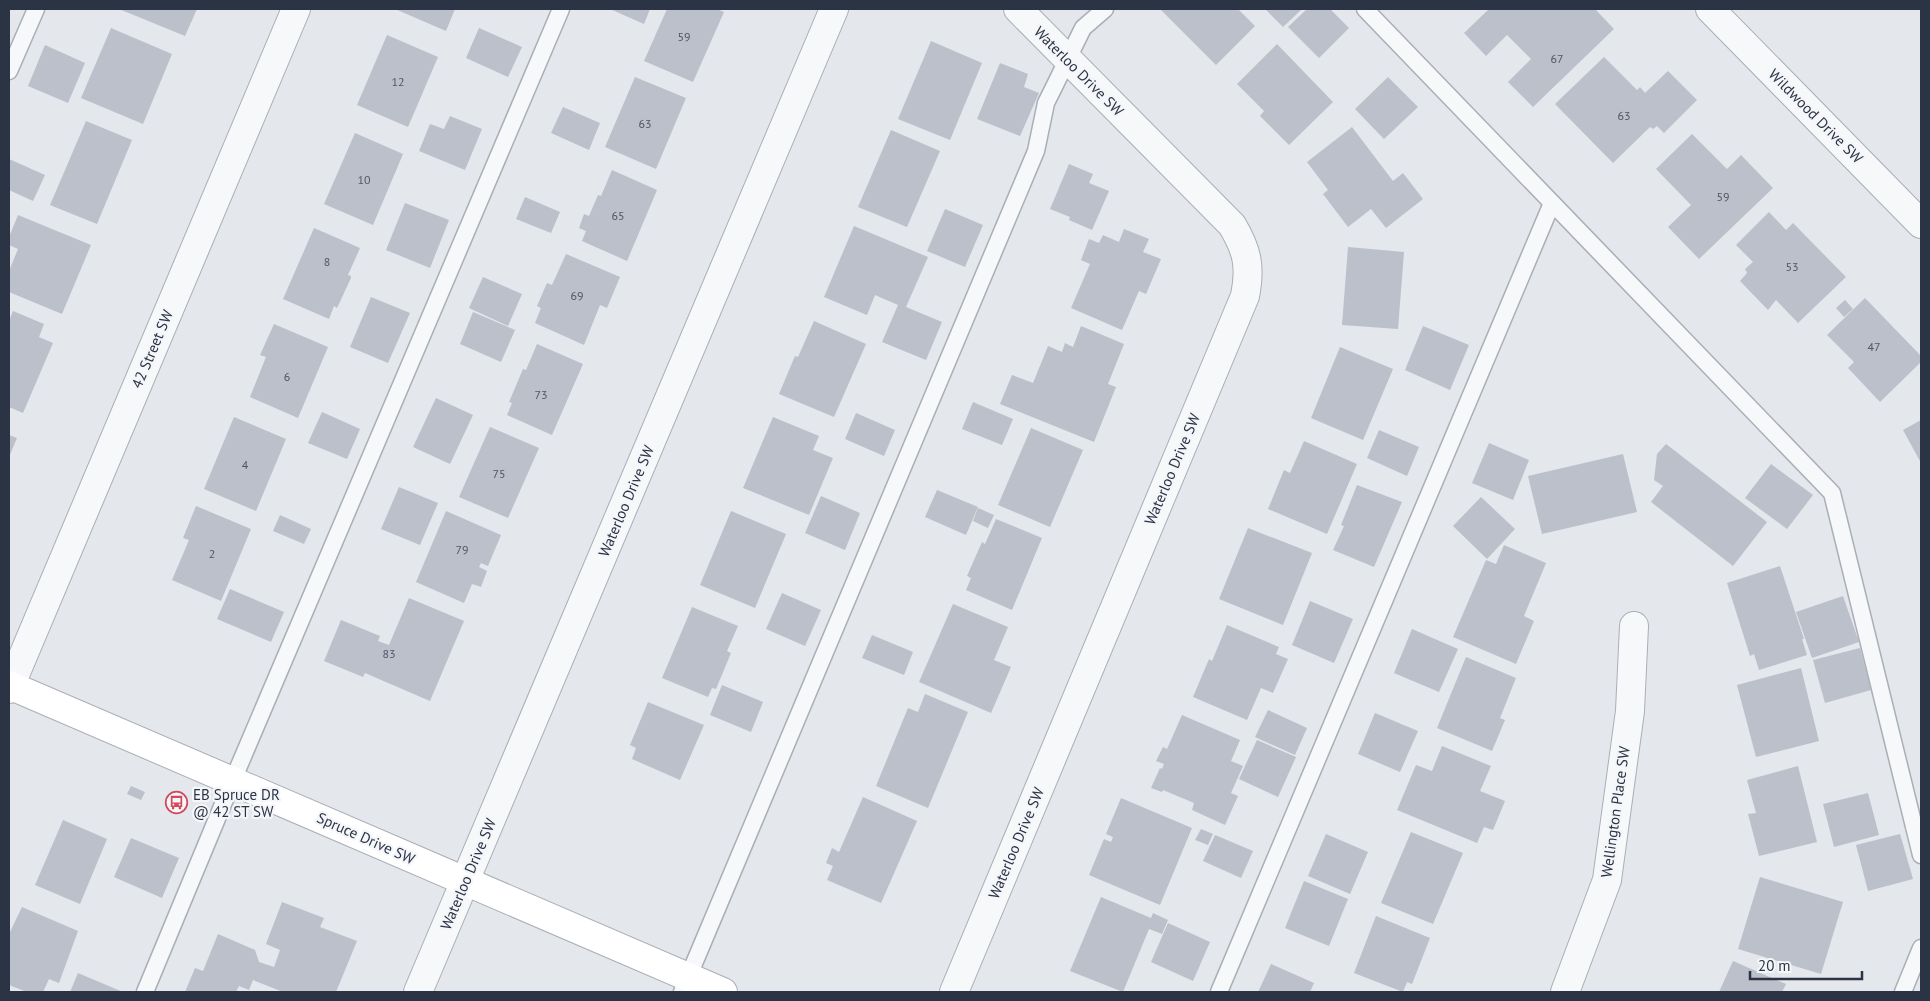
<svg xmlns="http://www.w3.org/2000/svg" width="1930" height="1001" viewBox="0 0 1930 1001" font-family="'PT Sans',sans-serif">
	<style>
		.building { fill: #bbc0ca }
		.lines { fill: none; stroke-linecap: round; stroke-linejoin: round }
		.lane-casing { stroke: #a9aeb7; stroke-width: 19 }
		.street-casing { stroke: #a9aeb7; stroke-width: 30 }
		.secondary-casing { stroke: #a9aeb7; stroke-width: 30 }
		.lane { stroke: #f7f8fa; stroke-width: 16 }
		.street { stroke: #f7f8fa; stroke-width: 28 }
		.secondary { stroke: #fff; stroke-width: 28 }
		.labels { text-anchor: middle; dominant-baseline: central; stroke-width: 4.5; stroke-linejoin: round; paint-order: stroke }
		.number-label { font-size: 12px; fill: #4f5766 }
		.street-label { font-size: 15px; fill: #2b3445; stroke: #f4f6f9 }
		.poi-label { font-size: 15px; fill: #2b3445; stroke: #f4f6f9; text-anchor: start }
	</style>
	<rect width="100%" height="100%" fill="#e4e7ec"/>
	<g class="building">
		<path d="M119,9h78l-12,27z"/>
		<path d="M395,9h60l-9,22z"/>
		<path d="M610,9h40l-6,15z"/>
		<path d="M667,9h50l7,3 -31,70 -49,-21z"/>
		<path d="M1162,9h76l17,17 -39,39 -55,-55z"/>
		<path d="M1265,9h37l-19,18z"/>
		<path d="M1307,9h23l19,19 -30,30 -31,-31z"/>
		<path d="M1489,9h106l19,20 -81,78 -25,-25 23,-23 -24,-24 -21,21 -22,-23z"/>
		<path d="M111,28l61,26 -29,70 -62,-26z"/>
		<path d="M479,28l43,19 -14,30 -42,-19z"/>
		<path d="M387,35l51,22 -30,70 -51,-22z"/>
		<path d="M931,41l51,22 -32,77 -52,-21z"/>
		<path d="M1277,44l56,58 -44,43 -29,-29 4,-5 -27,-27z"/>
		<path d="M45,45l40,18 -17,40 -40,-17z"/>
		<path d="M1604,57l33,33 3,-3 5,6 23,-22 29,29 -33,33 -7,-7 -4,3 -3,-2 -37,36 -58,-59z"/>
		<path d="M1000,63l28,11 -4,13 15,6 -19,43 -43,-17z"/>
		<path d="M635,77l51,21 -30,71 -51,-22z"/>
		<path d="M1388,77l30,30 -34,32 -29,-30z"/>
		<path d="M563,107l37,16 -11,27 -38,-17z"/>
		<path d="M450,116l32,13 -17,41 -46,-19 11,-27 14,5z"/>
		<path d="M86,121l46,19 -35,84 -47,-19z"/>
		<path d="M1352,127l41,54 10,-8 20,26 -37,29 -15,-19 -23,18 -25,-33 5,-4 -21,-28z"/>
		<path d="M891,130l49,21 -33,76 -49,-20z"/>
		<path d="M355,133l48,21 -30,71 -49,-21z"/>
		<path d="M1692,134l35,35 14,-14 32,33 -74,71 -31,-32 23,-22 -35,-36z"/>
		<path d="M9,159l36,16 -12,26 -24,-11z"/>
		<path d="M1069,164l24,10 -4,9 20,8 -17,39 -23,-10 1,-3 -20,-8z"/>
		<path d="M612,170l45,20 -30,71 -45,-20 4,-10 -7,-3 5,-14 5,2 9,-21 3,1z"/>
		<path d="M525,197l35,15 -9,21 -35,-14z"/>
		<path d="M405,203l44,17 -19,48 -44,-18z"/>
		<path d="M945,209l38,16 -18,42 -38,-16z"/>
		<path d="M1769,212l17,18 7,-7 53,54 -48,46 -22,-23 -8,10 -28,-29 7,-8 -2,-4 8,-7 -17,-17z"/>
		<path d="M18,215l73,30 -29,69 -53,-22v-21l9,-22 -9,-4v-8z"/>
		<path d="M854,226l74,31 -22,50 36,15 -16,38 -44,-18 16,-37 -23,-10 -8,20 -43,-18z"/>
		<path d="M314,228l46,20 -12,27 3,1v2l-14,30 -3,-2 -5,13 -46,-20z"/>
		<path d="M1124,229l25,10 -6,13 18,7 -15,35 -7,-3 -17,39 -51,-22 19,-44 -9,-4 8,-21 10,4 4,-8 16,7z"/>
		<path d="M1348,247l56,5 -6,77 -56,-4z"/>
		<path d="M566,254l54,23 -13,31 -7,-3 -16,40 -49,-22 6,-15 -4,-2 10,-23 5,2z"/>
		<path d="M483,277l39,17 -14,32 -39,-18z"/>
		<path d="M371,297l39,16 -22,50 -38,-16z"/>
		<path d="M1865,298l56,58v6l-41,40 -32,-34 6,-6 -27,-27z"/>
		<path d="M1845,300l8,9 -9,8 -8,-9z"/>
		<path d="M13,311l31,13 -5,13 14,6 -30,70 -14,-6v-86z"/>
		<path d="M473,312l42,18 -14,32 -41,-18z"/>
		<path d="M814,321l52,23 -32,73 -55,-23 16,-38 3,1z"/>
		<path d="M274,324l54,23 -30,71 -48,-21 16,-40 -6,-2z"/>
		<path d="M1081,326l43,18 -16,40 8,3 -22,55 -94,-38 12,-29 21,8 15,-37 14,6 3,-9 8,4z"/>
		<path d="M1423,326l46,19 -19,45 -45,-20z"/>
		<path d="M537,344l46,20 -31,71 -45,-20 5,-12 -3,-1 14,-33 3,1z"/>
		<path d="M1340,347l53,22 -30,71 -52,-22z"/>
		<path d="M436,398l37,17 -23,49 -37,-17z"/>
		<path d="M973,402l40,17 -11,26 -40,-16z"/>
		<path d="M322,412l38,17 -13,30 -39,-16z"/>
		<path d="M856,413l39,17 -11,26 -39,-17z"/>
		<path d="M234,417l52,22 -30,72 -52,-22z"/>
		<path d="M773,417l46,19 -6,14 20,8 -24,57 -66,-27z"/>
		<path d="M1921,420v43l-18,-33z"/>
		<path d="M490,427l49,21 -31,70 -49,-21z"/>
		<path d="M1031,428l52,22 -33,77 -52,-22z"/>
		<path d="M1379,430l40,17 -12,29 -40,-18z"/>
		<path d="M9,435l8,3 -8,19z"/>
		<path d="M1304,441l53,23 -30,70 -59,-25 16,-39 6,3z"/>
		<path d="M1489,443l40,17 -16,40 -41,-17z"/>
		<path d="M1666,444l101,78 -34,44 -82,-64 12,-16 -9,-6 3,-26z"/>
		<path d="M1623,454l14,58 -95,22 -14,-58z"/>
		<path d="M1771,464l42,31 -26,34 -42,-31z"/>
		<path d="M1357,485l45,17 -28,65 -41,-17 11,-24 -3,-1z"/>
		<path d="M399,487l39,16 -18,42 -39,-16z"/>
		<path d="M937,490l41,17 -12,28 -41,-18z"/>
		<path d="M821,496l39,17 -15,37 -40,-17z"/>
		<path d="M1481,497l34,32 -28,30 -34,-33z"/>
		<path d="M196,506l55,23 -30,72 -49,-21 17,-40 -6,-2z"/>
		<path d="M978,508l16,7 -6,13 -15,-7z"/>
		<path d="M446,511l55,24 -13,31 -7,-3 -2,4 8,4 -6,16 -9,-3 -8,19 -48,-21z"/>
		<path d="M731,511l55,23 -31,74 -55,-23z"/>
		<path d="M280,515l31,14 -7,15 -31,-13z"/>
		<path d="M996,519l46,19 -30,72 -46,-20 5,-12 -4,-2 15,-34 3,2z"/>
		<path d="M1248,528l64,25 -29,72 -64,-26z"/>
		<path d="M1504,545l42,18 -22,53 10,5 -18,43 -63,-27 33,-77 10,4z"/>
		<path d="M1780,566l24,73h-2l5,16 -48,15 -5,-16 -4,2 -23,-73z"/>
		<path d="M230,589l54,23 -13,30 -54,-23z"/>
		<path d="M782,593l39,17 -16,36 -39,-17z"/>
		<path d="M1843,596l16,46 -47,16 -16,-46z"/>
		<path d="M409,598l55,23 -34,80 -65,-28 -2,4 -39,-16 17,-41 39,16 -2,5 11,4z"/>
		<path d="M1310,601l43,18 -19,44 -42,-18z"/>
		<path d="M953,604l55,23 -14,33 17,7 -20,46 -72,-31z"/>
		<path d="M692,607l46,19 -11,25 4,2 -15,36 -4,-1 -4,9 -46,-19z"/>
		<path d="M1227,625l52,22 -3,7 12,5 -15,34 -12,-5 -14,32 -54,-23 16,-38 3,2z"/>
		<path d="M1412,629l46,20 -19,43 -45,-19z"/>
		<path d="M872,635l41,17 -9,23 -42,-17z"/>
		<path d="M1860,648l11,42 -46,13 -12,-43z"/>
		<path d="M1466,657l50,21 -16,40 5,2 -13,31 -55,-23z"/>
		<path d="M1801,668l18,73 -63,16 -19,-72z"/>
		<path d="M722,685l41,17 -12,30 -41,-17z"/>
		<path d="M925,694l43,18 -40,96 -52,-22 32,-78 10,4z"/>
		<path d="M648,702l56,23 -24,55 -48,-21 4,-11 -6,-3z"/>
		<path d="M1268,710l39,18 -12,27 -40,-18z"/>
		<path d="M1375,713l43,18 -18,41 -42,-18z"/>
		<path d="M1182,715l58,25 -9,21 12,5 -12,27 7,3 -13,29 -33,-15 2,-7 -31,-13 -1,2 -11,-4 9,-20 2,1 2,-5 -8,-3 7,-14 4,2z"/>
		<path d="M1257,740l39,17 -18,40 -39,-18z"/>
		<path d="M1442,746l49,20 -11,25 25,10 -12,29 -9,-3 -7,16 -80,-33 19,-45 16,6z"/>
		<path d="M1798,766l19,76 -58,14 -11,-42 8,-1 -9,-33z"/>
		<path d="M131,786l14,6 -4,8 -14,-6z"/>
		<path d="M1868,793l11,42 -45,12 -11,-43z"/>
		<path d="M863,797l54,24 -36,82 -54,-23 6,-14 -7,-3 6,-15 7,4z"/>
		<path d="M1121,798l71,30 -32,77 -71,-30 15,-36 7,3 2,-5 -7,-3z"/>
		<path d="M63,820l44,19 -27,65 -45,-19z"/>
		<path d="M1201,829l12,5 -5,11 -13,-5z"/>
		<path d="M1411,832l52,21 -30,71 -52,-21z"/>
		<path d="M1326,834l42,18 -18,42 -42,-18z"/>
		<path d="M1900,834l13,45 -45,12 -12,-46z"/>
		<path d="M1215,835l38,16 -12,27 -38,-17z"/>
		<path d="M131,838l48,20 -17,40 -48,-21z"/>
		<path d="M1760,877l83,25 -22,72 -83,-25z"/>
		<path d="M1304,881l44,18 -19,47 -44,-18z"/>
		<path d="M1101,897l50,21 2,-5 15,7 -6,14 -13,-5 -26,63 -53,-21z"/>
		<path d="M282,902l42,16 -4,9 37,14 -21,51h-53l-30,-12 -4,10 -10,-4 -3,6h-51l10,-24 8,3 15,-37 37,16 4,12 15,5 6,-17 -14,-6z"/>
		<path d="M22,907l56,24 -19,52 -10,-4 -6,13h-16l-18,-7v-51z"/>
		<path d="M1376,916l54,22 -18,46 -5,-2 -4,10 -49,-19z"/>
		<path d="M1168,923l42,19 -17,39 -42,-19z"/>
		<path d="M1733,961l53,23 -4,8h-63z"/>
		<path d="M1271,964l43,19 -4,9h-52z"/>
		<path d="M78,973l45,19h-53z"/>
	</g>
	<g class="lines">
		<defs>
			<g id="lane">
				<path d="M1365,9l467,484 89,362"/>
				<path d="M9,71l27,-62"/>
				<path d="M145,992l88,-212 328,-771"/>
				<path d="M682,992l354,-841 10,-48 7,-14 30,-61 22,-19"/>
				<path d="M1219,992l333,-789"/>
				<path d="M1903,992l18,-44"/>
			</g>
			<g id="street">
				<path d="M1710,9l211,215"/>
				<path d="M9,689l287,-680"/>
				<path d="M418,992l416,-983"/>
				<path d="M954,992l291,-696c6,-30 2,-46 -13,-71l-214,-216"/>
				<path d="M1565,992l42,-112 23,-169 4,-85"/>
			</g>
			<path id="secondary" d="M9,685l714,307"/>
		</defs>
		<use href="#lane" class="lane-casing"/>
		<use href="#street" class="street-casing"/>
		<use href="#secondary" class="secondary-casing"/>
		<use href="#lane" class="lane"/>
		<use href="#street" class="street"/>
		<use href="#secondary" class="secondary"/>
	</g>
	<defs>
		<symbol id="bus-ring" viewBox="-11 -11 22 22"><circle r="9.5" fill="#f4f6f9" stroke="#d1495b" stroke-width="1.5"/><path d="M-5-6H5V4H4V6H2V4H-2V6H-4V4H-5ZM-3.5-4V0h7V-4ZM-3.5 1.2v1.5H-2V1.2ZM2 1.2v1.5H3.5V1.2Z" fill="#d1495b"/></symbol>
	</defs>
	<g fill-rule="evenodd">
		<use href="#bus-ring" x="164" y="790" width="25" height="25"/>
	</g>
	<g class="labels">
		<g class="number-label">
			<text x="684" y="36">59</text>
			<text x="1557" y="58">67</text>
			<text x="398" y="81">12</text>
			<text x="1624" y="115">63</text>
			<text x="645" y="123">63</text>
			<text x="364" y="179">10</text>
			<text x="1723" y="196">59</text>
			<text x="618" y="215">65</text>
			<text x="327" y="261">8</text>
			<text x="1792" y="266">53</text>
			<text x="577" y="295">69</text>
			<text x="1874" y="346">47</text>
			<text x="287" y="376">6</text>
			<text x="541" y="394">73</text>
			<text x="245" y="464">4</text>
			<text x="499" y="473">75</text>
			<text x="462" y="549">79</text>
			<text x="212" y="553">2</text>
			<text x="389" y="653">83</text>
		</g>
		<g class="street-label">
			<text transform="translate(1079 71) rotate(45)">Waterloo Drive SW</text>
			<text transform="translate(1816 116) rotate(45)">Wildwood Drive SW</text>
			<text transform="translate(152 349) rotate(-67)">42 Street SW</text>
			<text transform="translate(1172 469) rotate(-67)">Waterloo Drive SW</text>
			<text transform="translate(626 501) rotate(-67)">Waterloo Drive SW</text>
			<text transform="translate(1615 812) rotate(-82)">Wellington Place SW</text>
			<text transform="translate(366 838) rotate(24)">Spruce Drive SW</text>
			<text transform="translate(1016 843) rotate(-67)">Waterloo Drive SW</text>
			<text transform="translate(468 874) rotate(-67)">Waterloo Drive SW</text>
		</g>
		<g class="poi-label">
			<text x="193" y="794">EB Spruce DR<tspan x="193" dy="17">@ 42 ST SW</tspan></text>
		</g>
	</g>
	<rect width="1930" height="1001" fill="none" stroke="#2b3445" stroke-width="20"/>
	<path d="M1750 971v8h112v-8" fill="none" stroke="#2b3445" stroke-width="2.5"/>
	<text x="1758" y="971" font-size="15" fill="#2b3445" stroke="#f4f6f9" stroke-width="4" paint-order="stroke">20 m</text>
</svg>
